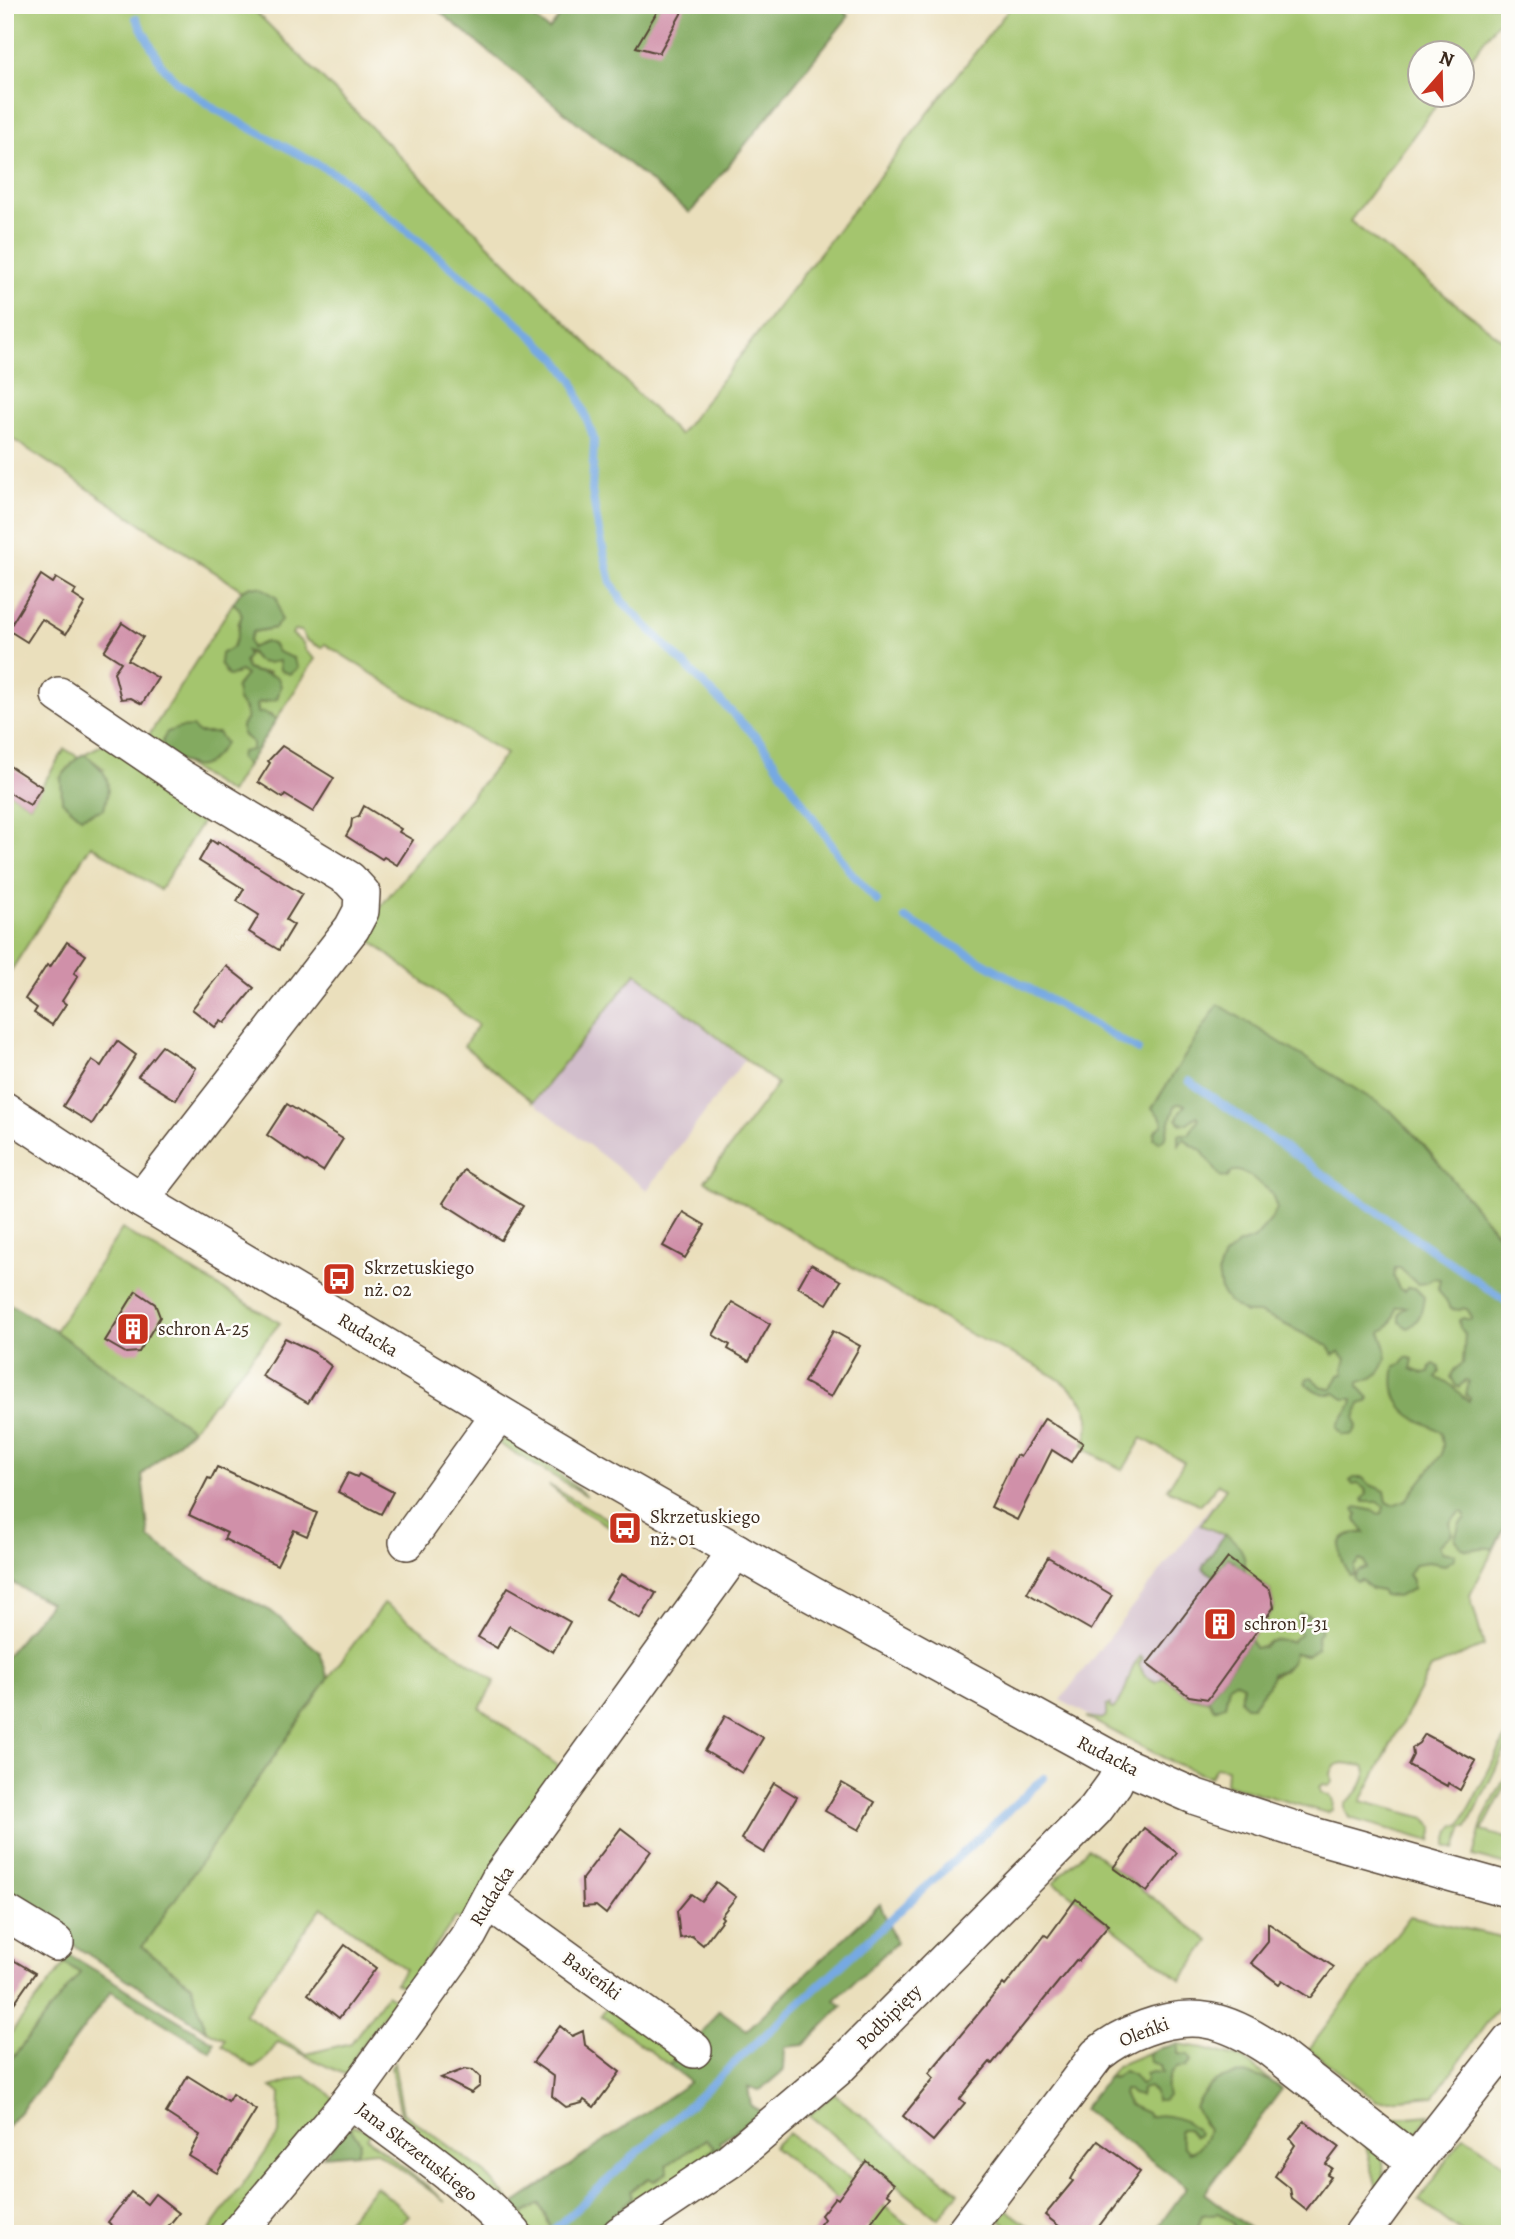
<svg xmlns="http://www.w3.org/2000/svg" width="1515" height="2239" viewBox="0 0 1515 2239" font-family="Alegreya,serif">
	<style>
		.industrial { fill: #d1bdcb }
		.green { fill: #a4c56e; stroke: #707846; stroke-width: 2 }
		.forest { fill: #83aa61; stroke: #5f6a40; stroke-width: 2 }
		.lines { fill: none; stroke-linecap: round; stroke-linejoin: round }
		.stream { stroke: #76a9e2; stroke-width: 8 }
		.building { fill: #d090a9 }
		.minor-casing { stroke: #554536; stroke-width: 38 }
		.minor { stroke: #fff; stroke-width: 35 }
		.labels { text-anchor: middle; dominant-baseline: central; stroke-width: 5; stroke-linejoin: round; paint-order: stroke }
		.poi-label { font-size: 19px; fill: #3b2a1e; stroke: #fdfcf7; text-anchor: start }
		.street-label { font-size: 19px; fill: #3b2a1e; stroke: #fdfcf7 }
	</style>
	<rect width="100%" height="100%" fill="#fdfcf7"/>
	<filter id="ink" filterUnits="userSpaceOnUse"><feTurbulence type="fractalNoise" baseFrequency=".0143" numOctaves="2"/><feDisplacementMap in="SourceGraphic" scale="14" xChannelSelector="R" yChannelSelector="G"/><feConvolveMatrix kernelMatrix="1 2 1 2 8 2 1 2 1" color-interpolation-filters="sRGB"/></filter>
	<filter id="wash" filterUnits="userSpaceOnUse"><feTurbulence type="fractalNoise" baseFrequency=".00686" numOctaves="4" result="noise"/><feDisplacementMap in="SourceGraphic" scale="28" xChannelSelector="R" yChannelSelector="G"/><feGaussianBlur stdDeviation="1.57" result="paint"/><feColorMatrix in="noise" values="0 0 0 0 0 0 0 0 0 0 0 0 0 0 0 0 0 1.4 0 .05"/><feComposite in="paint" operator="in"/></filter>
	<g filter="url(#wash)">
		<rect width="100%" height="100%" fill="#eadfbc"/>
		<g class="industrial">
			<path d="M636,973l108,87 -97,130 -114,-88z"/>
			<path d="M1240,1469l130,89 -169,216 -141,-74z"/>
		</g>
		<g class="green">
			<path d="M5,5h244l430,430 333,-430h498l-47,64 -1,-17h-42v42l24,1 -94,126 160,125v1186l-6,-3 -34,66 14,51 -53,22 -70,133 64,17 9,9 -3,14 -82,-23 -4,-8v-7c13,-9 19,-18 22,-33l-3,-4 -20,-3 -8,2 -5,8 1,9 -3,3 -7,-1 -3,3 2,6 9,3 3,5 -1,9 -5,3 -101,-29 1,-15 -11,-2 -6,10 -38,-15 -86,-45 16,2 4,-3v-10l4,-2v4l3,1c16,-14 13,-38 28,-53l2,2 -4,7 6,11 11,6 8,-5 25,19 36,9 4,-20 5,-5 9,5 -2,7 45,-23 7,-16 14,2 -6,-41c-5,8 -4,12 0,19l-10,9c-16,-3 -23,4 -37,6l-4,-8 24,-32 -4,-18 -25,-19c2,-31 -22,-37 -45,-46l26,-37 -8,-4 -17,21 -34,-16 17,-27 -42,-24 -19,32 -37,-20 1,-4 -3,-1c7,-19 8,-34 -6,-49 -28,-30 -79,-46 -115,-66 -87,-48 -172,-99 -258,-149l72,-97 -141,-111 -103,129 -69,-56 14,-21 -117,-92 27,-36 118,-143 -97,-57 -84,-53 -3,4 -16,-8 -5,-9 -7,-1 -2,4 11,9 3,8 9,8 -39,61 -5,-5 -13,-2 -1,-10h8l4,-31h-14l-8,-3 -3,-7 1,-11 23,12 25,-5 -32,-12 -10,3 -2,-9 4,-8 22,-4 -24,-42 -9,4 -237,-156z"/>
			<path d="M233,603l6,5 3,8 -4,8 1,10 -7,14 2,27 6,-4 6,4 -8,26 7,8 2,10 -5,7v8l10,8v8l-12,9 7,6 -17,28 -84,-53z"/>
			<path d="M106,743l51,32 -7,11 27,20 13,-10 20,13 -50,81 -69,-45 -86,135v-190l25,15 35,-56 13,8 -17,20 43,-8 -20,-15z"/>
			<path d="M122,1229l158,94 -88,106 -137,-98z"/>
			<path d="M508,1437l11,5 68,54 -91,-54z"/>
			<path d="M549,1485l65,38 -2,5 -38,-22z"/>
			<path d="M384,1603l111,78 -15,27 85,63 -102,150 -7,-4 -50,71 -11,-5 10,-14 -83,-62 -78,107 62,40 45,-11 36,-49 8,5 -43,62 6,7 -7,8c-26,-8 -48,-23 -73,-34l-14,19 -10,7 -32,-22 3,-7 -19,-9 -15,-45 -49,-38 153,-224z"/>
			<path d="M1510,1729v11l-43,87h-4l-7,22 -10,-3 4,-15 5,-6 5,1z"/>
			<path d="M1510,1768v10l-28,53 28,8v27l-37,-10 10,-36z"/>
			<path d="M1088,1848l121,93 -28,39 -127,-98z"/>
			<path d="M1410,1916l100,23v52l-76,105 -57,5 -68,-52z"/>
			<path d="M65,1963l15,10 -75,94v-26z"/>
			<path d="M610,2003l70,53 -11,9 -68,-50z"/>
			<path d="M1178,2044l26,4 40,11 26,21 -21,-5 -47,47 6,8c-3,12 -6,18 -19,22l-5,-5 -6,-16 3,-2h6l7,7v-8l-45,-10 -2,-5 -18,-8 -6,-10 1,-5 25,-3 6,5 11,-2c3,-19 13,-26 12,-46z"/>
			<path d="M1157,2049l-8,5 11,11 2,9 -10,-2 -6,9 -5,4 -8,-10 -25,2 8,-11z"/>
			<path d="M394,2063l9,50 79,57 40,44 17,-10 15,30h-25l-127,-115 -11,-51z"/>
			<path d="M305,2076l20,14 10,10 -108,134h-20l72,-100 1,-41 -9,-6z"/>
			<path d="M834,2094l125,98 -21,27 -129,-104z"/>
			<path d="M1430,2115l-14,18 -14,1 -16,-15z"/>
			<path d="M354,2125l17,7 -4,6 79,64 -71,-51 -18,2 3,-11 -10,-15z"/>
			<path d="M788,2133l64,47 67,54h-39l-107,-87z"/>
			<path d="M1464,2135l46,33v66h-46l-45,-34z"/>
			<path d="M707,2139l7,9 -14,13 -97,73h-11l39,-36 -2,-7 21,-13 4,3 14,-9 -1,-7z"/>
			<path d="M1364,2139l19,20 1,24 -6,9z"/>
			<path d="M376,2186l33,29 -17,19h-57z"/>
			<path d="M1007,2210l32,24h-21l-19,-14z"/>
			<path d="M1218,2213l16,10 1,11h-39l6,-19z"/>
		</g>
		<g class="forest">
			<path d="M431,5h87l31,25 20,-25h267l13,11 -159,197z"/>
			<path d="M251,586l10,1 16,11 4,22 -6,8 -22,4 -4,8 2,8 14,-6 8,2 5,8 15,6 5,10 -8,6 -10,-4 -1,-9c-11,2 -22,5 -27,-8l-6,-2 2,5 -4,6 3,7c11,5 21,3 31,9l3,8 -4,13 -20,4 1,10 6,-1 12,8 -29,45 -7,-6 1,-7 11,-2v-8l-10,-8v-8l5,-8 -2,-9 -7,-8 -2,-14 10,-12 -6,-4 -6,4 -6,1 -8,-13 1,-9c3,-3 7,-3 10,-6 8,-7 7,-23 11,-33l-3,-7 -6,-5 9,-13z"/>
			<path d="M192,727l7,6h19l7,10c-23,34 -32,26 -63,8l1,-11 4,-8 12,-4z"/>
			<path d="M84,754c23,18 29,25 20,55l-23,8 -19,-16 -1,-24 17,-20z"/>
			<path d="M1218,1004l173,107 31,32 88,106v283l-6,-3 -11,20c-17,-6 -27,11 -38,-11l5,-15 5,-5 -1,-5 -4,-1 -10,10 2,12 -13,11 3,7 13,2 -1,5 -9,6 -17,-3 -13,2 -7,11 5,5v9l-16,8 -13,-2 -3,-4 -9,-2 -11,-9 -5,2 -3,-4 5,-7 8,-3 -2,-6 -4,-2 -6,6v8l-4,1c-15,-20 -17,-44 15,-42l-10,-13 2,-5 -3,-6 3,-2 17,4 5,3 3,-1 2,-6 -6,-5h-14l-1,-3 4,-5 -2,-5 -7,-5 -5,1 -3,-4 4,-3h9l5,6 17,7 2,11 6,3 13,-5 36,-46 1,-10 -2,-12c-8,-6 -17,-8 -25,-13 -21,-12 -26,-30 -21,-53l7,-2 5,-7 6,2 -2,10 13,5 6,-1 1,-7 3,-2 5,3 1,5 -4,5c5,4 10,5 15,8 7,5 10,12 18,16l1,-3 -4,-3 3,-13 -3,-1 -6,6 -4,-1 -5,-9 3,-7 9,-7 2,-29 -5,-7 -1,-7 4,-2 7,2 2,-2 -4,-8 -4,-2 -4,2 -9,-1 -13,-20 2,-10 -7,-1 -7,5 -9,1 -17,-16h-5l-1,9 5,12 6,2 3,-4 7,1 9,9c-2,14 -3,23 -16,31l-9,-6v-9l7,-6h-10c-2,11 -5,19 -15,25 0,8 4,10 5,17 2,12 -6,27 -17,30 -4,2 -8,2 -11,4v3l11,12 -2,4 -7,2 -5,14 2,9 -5,8h-9l-6,-8c4,-11 16,-18 16,-28h-9l-9,-6c-11,3 -22,-2 -29,-10l1,-5 5,-1c4,6 12,13 20,12l7,-14 5,-1 -1,-4 3,-11 -7,-7 -6,3 -5,-9 -48,-24 -21,-9h-14l-16,-11 -8,-11 -3,-19 6,-16 15,-12 15,-5 16,-18 7,-12 -6,-17 -21,-16 -11,-5h-6l-6,7 -7,-2 -19,-26 -10,-5 -7,-7 -5,7v-11h10l10,-16 -2,-2 -10,7 -6,1 -4,-5 3,-8 5,-6 -4,-2 -6,2c-2,11 -8,22 -9,32l-7,5 -5,-4 1,-6 8,-8 -2,-6 -9,-10z"/>
			<path d="M5,1301l50,30 137,98 -50,46 7,63 55,39 67,34 49,41 8,27 -186,268 49,38 15,45 -201,-129v-244l45,-54 -45,-24z"/>
			<path d="M1225,1534c15,9 21,20 20,37l-17,-13 -14,18 -12,-8z"/>
			<path d="M1300,1614l8,1 12,7 1,9 -4,5v12l-10,7 -13,-2c-1,13 -10,17 -22,21l-3,11 -17,21h-7l-5,-6 3,-15 -9,-4 -5,4 -4,20 -11,4 -6,-10 42,-59 4,8 9,-1c7,-9 17,-7 28,-5l10,-9c-4,-7 -5,-11 -1,-19z"/>
			<path d="M880,1904l16,39 -61,57 7,6 -38,39 -19,2 -1,23 -25,21 -11,-4 3,19 11,6 -43,31 7,9 -26,9 14,-13 -8,-9 -39,26 1,7 -14,9 -5,-3 -19,13 2,7 -40,36h-38l-14,-30 -18,10 -8,-10 176,-122 -21,-17 27,-23 23,-32 28,20z"/>
			<path d="M60,1949l154,93 -3,10 -100,-61 -75,102 -31,36v-62l75,-94 -28,-19z"/>
			<path d="M1178,2044v10l10,1 3,6 -5,6 -10,1c-8,8 -12,17 -8,28l-6,5h-6l-1,-9 -6,-5 -7,2 -2,7 -8,-2 -4,-4h-4l-1,5 6,10 18,8 2,4c16,-5 39,2 50,16l-2,3h-3l-7,-7h-6l-2,2 5,16 5,5c12,-4 16,-10 19,-22l-13,-22c15,-38 56,-43 87,-19l-78,104 53,41h-22l-2,-11 -15,-10 -16,2 -6,19h-43l34,-47 -104,-78 25,-32 6,1 10,-7 9,4 8,10 5,-4 -1,-7 7,-2 10,1 -2,-8 -10,-3 -1,-8 8,-5z"/>
			<path d="M350,2127l10,15 -3,11 -34,3z"/>
		</g>
		<g class="lines">
			<g class="stream">
				<path d="M136,18l25,46 16,18 38,27 126,68 170,139 45,42 17,23 21,58 -2,52 6,36 13,55 11,19 140,142 87,127 28,31"/>
				<path d="M905,918l233,132"/>
				<path d="M1189,1081l321,223"/>
				<path d="M549,2234l495,-456"/>
			</g>
		</g>
		<g id="blocks">
			<g class="building">
				<path d="M661,5h25l-27,48 -23,-6z"/>
				<path d="M41,575l12,8 3,-5 20,12 -3,5 12,8 -19,31 -24,-15 -15,23 -19,-12z"/>
				<path d="M122,623l21,14 -15,23 30,18 -16,26 -11,-6 -10,1 -7,-27 7,-10 -17,-11z"/>
				<path d="M282,746l52,32 -21,34 -28,-17 -2,3 -25,-16 12,-19 -2,-2z"/>
				<path d="M5,763l37,24 -12,18 -25,-15z"/>
				<path d="M364,806l37,23 -2,3 14,8 -16,25 -13,-8 -2,2 -36,-23 5,-9 1,-8 7,-3z"/>
				<path d="M211,840l6,4 1,-2 84,52 -16,26 8,5 -15,25 -30,-18 10,-17 -22,-14 7,-12 -45,-28z"/>
				<path d="M67,942l19,13 -12,18 4,3 -16,25 4,3 -14,21 -18,-12 3,-5 -12,-9 22,-34 3,2z"/>
				<path d="M226,966l28,22 -29,35 -4,-3 -6,7 -23,-18z"/>
				<path d="M117,1041l19,14 -44,69 -29,-18 29,-46 9,6z"/>
				<path d="M162,1046l34,22 -20,32 -38,-24z"/>
				<path d="M287,1104l56,35 -20,32 -16,-10 -1,1 -39,-27z"/>
				<path d="M464,1170l59,36 -22,34 -58,-37z"/>
				<path d="M683,1212l22,13 -20,33 -22,-12z"/>
				<path d="M811,1264l30,17 -14,23 -29,-17z"/>
				<path d="M136,1291l19,13 5,13 -21,35 -13,1 -21,-12z"/>
				<path d="M732,1302l38,22 -21,37 -21,-12 2,-4 -17,-10z"/>
				<path d="M833,1331l27,15 -29,51 -27,-15z"/>
				<path d="M285,1338l29,14 17,14 -23,37 -46,-27z"/>
				<path d="M1045,1418l38,25 -12,19 -19,-12 -35,70 -26,-13 25,-52 4,2z"/>
				<path d="M217,1467l100,46 -10,23 -13,-6 -17,35 -53,-26 3,-6 -38,-18 19,-37 3,1z"/>
				<path d="M348,1473l9,4 2,-3 34,18 -12,22 -43,-22z"/>
				<path d="M1048,1557l64,38 -21,35 -64,-37z"/>
				<path d="M1228,1558l42,32 4,17 -66,92 -19,-3 -42,-32z"/>
				<path d="M621,1574l35,19 -15,26 -35,-20z"/>
				<path d="M508,1587l62,35 -17,30 -44,-26 -12,22 -19,-11z"/>
				<path d="M725,1716l38,22 -21,35 -37,-22z"/>
				<path d="M1425,1734l51,27 -16,29 -12,-7 -1,3 -39,-21 5,-10 -1,-7 7,-5z"/>
				<path d="M774,1783l23,14 -33,56 -23,-14z"/>
				<path d="M842,1783l33,19 -16,28 -34,-19z"/>
				<path d="M621,1828l30,23 -45,63 -10,-8 -13,1 -1,-28z"/>
				<path d="M1144,1828l33,25 -30,39 -33,-24z"/>
				<path d="M716,1882l20,15 -15,19 2,2 -20,27 -11,-9 -12,2 -3,-27 14,-17 10,7z"/>
				<path d="M1076,1899l33,26 -30,36 -3,-1 -84,104 -2,-2 -16,19 -14,18 5,4 -32,38 -30,-25 31,-38 -5,-5 74,-89 2,2 40,-51 3,2z"/>
				<path d="M1268,1923l66,44 -24,31 -28,-18 -3,4 -28,-21 17,-21z"/>
				<path d="M345,1945l31,23 -37,50 -31,-24z"/>
				<path d="M5,1955l30,18 -30,43z"/>
				<path d="M560,2026l12,10 11,-5 2,14 35,27 -26,35 -10,-7 -2,3 -16,4 -14,-11 2,-19 -21,-15z"/>
				<path d="M465,2069l8,1 7,7v9l-9,7 -30,-15z"/>
				<path d="M188,2076l40,25 4,-7 24,16 -39,63 -28,-17 11,-21 -34,-22z"/>
				<path d="M1304,2121l35,26 -13,17 6,4 -5,7 4,2 -25,33 -14,-11 -2,-11 -15,-12 20,-31 -5,-6z"/>
				<path d="M1098,2141l42,31 -47,62h-24l-24,-19 28,-34 -2,-2 7,-12z"/>
				<path d="M866,2161l28,23 -7,9 4,3 -29,38h-50l12,-15 -3,-4 14,-18 3,2z"/>
				<path d="M131,2192l16,12 8,-10 24,19 -17,21h-40l-14,-12z"/>
			</g>
		</g>
	</g>
	<g filter="url(#ink)">
		<use href="#blocks" fill-opacity="0" stroke="#554536" stroke-width="2"/>
		<g class="lines">
			<defs>
				<g id="minor">
					<path d="M59,695l121,82 169,102 13,14 -1,18 -9,17 -211,272"/>
					<path d="M5,1110l136,90 448,267 222,127 312,171 73,32 117,38 197,55"/>
					<path d="M407,1542l92,-128"/>
					<path d="M489,1902l205,148"/>
					<path d="M5,1912l51,31"/>
					<path d="M350,2100c53,41 120,84 164,134"/>
					<path d="M237,2234l113,-134 119,-165 31,-58 236,-326"/>
					<path d="M620,2234l109,-73 107,-91 259,-260 19,-26 9,-19"/>
					<path d="M962,2234l135,-179c14,-12 31,-21 48,-27 49,-18 82,-8 124,20l146,114"/>
					<path d="M1362,2234l53,-72 95,-121"/>
				</g>
			</defs>
			<use href="#minor" class="minor-casing"/>
			<use href="#minor" class="minor"/>
		</g>
	</g>
	<defs>
		<symbol id="bus-square" viewBox="-11 -11 22 22"><rect x="-9" y="-9" width="18" height="18" rx="4" fill="#c8321e" stroke="#fdfcf7"/><path d="M-5-6H5V4H4V6H2V4H-2V6H-4V4H-5ZM-3.5-4V0h7V-4ZM-3.5 1.2v1.5H-2V1.2ZM2 1.2v1.5H3.5V1.2Z" fill="#fff"/></symbol>
		<symbol id="building-square" viewBox="-11 -11 22 22"><rect x="-9" y="-9" width="18" height="18" rx="4" fill="#c8321e" stroke="#fdfcf7"/><path d="M-4-6H4V6H1V3H-1V6H-4ZM-2.5-4.3h1.7v1.8h-1.7ZM.8-4.3h1.7v1.8H.8ZM-2.5-1h1.7V.8h-1.7ZM.8-1h1.7V.8H.8Z" fill="#fff"/></symbol>
	</defs>
	<g fill-rule="evenodd">
		<use href="#bus-square" x="320" y="1260" width="38" height="38"/>
		<use href="#building-square" x="114" y="1310" width="38" height="38"/>
		<use href="#bus-square" x="606" y="1509" width="38" height="38"/>
		<use href="#building-square" x="1201" y="1605" width="38" height="38"/>
	</g>
	<g class="labels">
		<g class="poi-label">
			<text x="364" y="1268">Skrzetuskiego<tspan x="364" dy="22">nż. 02</tspan></text>
			<text x="158" y="1329">schron A-25</text>
			<text x="650" y="1517">Skrzetuskiego<tspan x="650" dy="22">nż. 01</tspan></text>
			<text x="1244" y="1624">schron J-31</text>
		</g>
		<g class="street-label">
			<text transform="translate(368 1335) rotate(31)">Rudacka</text>
			<text transform="translate(1108 1756) rotate(27)">Rudacka</text>
			<text transform="translate(492 1896) rotate(-59)">Rudacka</text>
			<text transform="translate(592 1976) rotate(36)">Basieńki</text>
			<text transform="translate(889 2017) rotate(-45)">Podbipięty</text>
			<text transform="translate(1144 2032) rotate(-21)">Oleńki</text>
			<text transform="translate(417 2152) rotate(38)">Jana Skrzetuskiego</text>
		</g>
	</g>
	<rect width="1515" height="2239" fill="none" stroke="#fdfcf7" stroke-width="28"/>
	<g transform="translate(1441 74) rotate(20)"><circle r="33" fill="#fdfcf7" stroke="#afa8a0" stroke-width="2"/>
	<path d="M0-5L12 26L0 18L-12 26Z" fill="#c8321e"/>
	<text y="-10" font-size="19" font-weight="bold" text-anchor="middle" fill="#3b2a1e">N</text>
	</g>
</svg>
